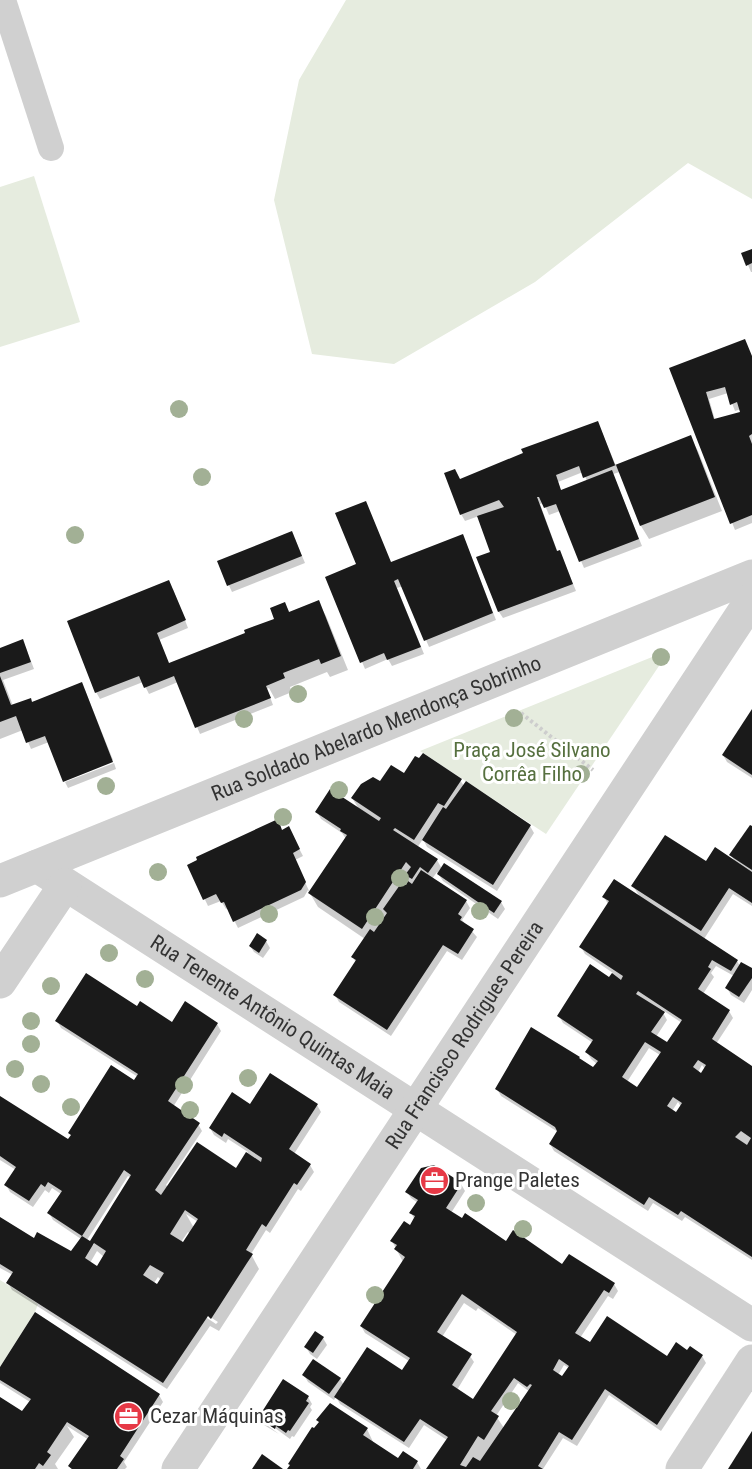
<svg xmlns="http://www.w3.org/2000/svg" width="752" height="1469" viewBox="0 0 752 1469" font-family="'Roboto Condensed',sans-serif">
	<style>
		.green { fill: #e6ecdf }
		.shadow { fill: #0003; fill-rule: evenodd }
		.building { fill: #1a1a1a; fill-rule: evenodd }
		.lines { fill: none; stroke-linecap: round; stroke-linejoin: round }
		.path { stroke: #cdcdcd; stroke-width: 4; stroke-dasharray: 3 3; stroke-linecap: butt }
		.service { stroke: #d0d0d0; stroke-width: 26 }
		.minor { stroke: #d0d0d0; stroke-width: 33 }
		.tree { fill: #a2b095 }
		.labels { text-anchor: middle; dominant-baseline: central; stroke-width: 6; stroke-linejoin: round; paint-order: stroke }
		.street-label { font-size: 21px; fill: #333; stroke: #fff }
		.park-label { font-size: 21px; fill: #56703f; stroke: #fff }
		.poi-label { font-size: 21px; fill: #333; stroke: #fff; text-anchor: start }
	</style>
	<rect width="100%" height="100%" fill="#fff"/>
	<g class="green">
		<path d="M346,0h406v199l-64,-36 -153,119 -141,82 -82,-10 -38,-154 25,-120z"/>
		<path d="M34,176l46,146 -80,25v-160z"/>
		<path d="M662,653h3v4l-119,177 -126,-83z"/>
		<path d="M0,1280l38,24 -3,8 -35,55z"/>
	</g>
	<g class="shadow">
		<path d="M752,251v21h-1l-3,-7z"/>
		<path d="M752,358v165l-17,7 -64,-161zM728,393l7,18 6,-2 1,4 -27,7 -6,-21z"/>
		<path d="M601,430l15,36 74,-29 8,14 24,60 -73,28 -8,-13 -21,-54 -7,2 29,72 -58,22 -24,-57 -11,4 -5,-12 -4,1 18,49 2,-1 3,7 13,32 -73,27 -4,-6 -7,-59 -13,-37 -14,5 -4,-7 -1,-33zM583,472l4,9 -26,10 -3,-9z"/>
		<path d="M295,539l10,24 -73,29 -14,-30z"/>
		<path d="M466,543l30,77 -67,27 -26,-61 -6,2 27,66 -32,12 -4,-7 -23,10 -38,-91 64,-15z"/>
		<path d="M173,589l15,39 -29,12 10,25 78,-31 28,-15 10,-15 5,9 28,-11 8,14 22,54 -18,7 -3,-5 -37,15 2,5 -17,7 -6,-11 -2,1 6,16 -73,29 -22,-52 -29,12 -6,-12 -43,17 -4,-7z"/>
		<path d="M26,648l8,21 -31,11 10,26 72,-16 28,70 -49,20 -15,-38 -18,7 -8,-19 -23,9v-90z"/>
		<path d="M752,711v67l-25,-16 -4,-7z"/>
		<path d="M114,763l2,6 -48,19 -3,-6z"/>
		<path d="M404,775l56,5 4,6 66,40 4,7 -37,58 -70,-44 -4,-8 -6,9 20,12 5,9 59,33 4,7 -7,10 -55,-38 -6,-9 -5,7 34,22 4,7 -8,12 15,17 -15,23 -15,-9 -56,85 -52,-34 -4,-7 21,-32 -3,-6 12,-18 -47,-32 -10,-17 -4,7 -66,31 -10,-20 -2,1 -5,-8 -13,5 -19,-40 93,-35 10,4 11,21 -8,4 15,33 36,-54 -4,-6 -21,-14 -4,-7 42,-3 -7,-11 29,-15z"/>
		<path d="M752,828v78l-19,-12 -29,45 33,22 3,5 12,4v20l-8,13 -13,-8 -4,-7 7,-12 -18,-10 -5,7 3,4 -11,17 26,17 4,7 -17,26 36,23v193l-67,-43 -3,4 -29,-18 -5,8 -94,-60 -4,-7 8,-12 -57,-36 -4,-7 35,-60 47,29 15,11 3,-5 -6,-5 -4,-7 6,-9 -30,-20 -4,-7 50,-37 4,-6 -28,-19 -4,-7 27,-43 -4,-7h36l-7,-11 73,-23 29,-1 -4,-7zM661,1009l21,14 -14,22 -12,-8 11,-17zM649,1048l11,7 -22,34 -11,-7zM702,1065l3,4 -3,6 -4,-3zM678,1102l3,5v10l-9,-6z"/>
		<path d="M266,941l4,7 -7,10 -9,-6 -4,-6z"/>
		<path d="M138,1008l34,16h45l4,7 -48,76 25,17 4,7 -36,54 2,2 68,-17 12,-18 -20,-13 -2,4 -12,-8 -4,-7 40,-22 67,-1 4,7 -27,42 16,11 4,7 -13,19 -3,-2 -28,44 -4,-3 -15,24 8,15 -40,62 -9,-5 -43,63 -155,-99 -4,-7 5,-8 -13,-7v-49l34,21 38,13 9,-14 -28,-19 -4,-7 12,-19 -9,-6 -3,5 -4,-3 -12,17 -23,-15 -4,-7 10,-15 -16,-10v-62l68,43 4,-4 -2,-4 65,-51 3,-5 -77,-49 -4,-7zM128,1176l3,2 -39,63 2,4 -7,-5zM186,1214l12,8 -4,6zM188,1232l2,2 -7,10 -2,-2zM97,1251l7,6 -7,11 -7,-5zM158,1277l3,3 -3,6 -4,-3zM204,1313l14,9 -2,2 -9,-6z"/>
		<path d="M434,1167l27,17 4,7 -14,22 54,29 109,42 4,7 -5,8 -5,-3 -28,42 10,6 78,14 20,-6 14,4 4,7 -45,68 -52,-36 -32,51 -14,-8 -20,31h-115l19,-29 -23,-15 -15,23 -69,-44 -4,-7 -2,3 -26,-18 -4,-7 36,4 4,6 58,-13 7,-11 -44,-28 -4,-7 42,-64 -11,-21 18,-14 5,-7 -4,-7 7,-10 -7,-5 -4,-6zM464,1303l12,8 2,-3 39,27 -44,67 -16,-12 17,-28 -4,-6 -28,-19zM564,1365l5,3 -7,10 -4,-3zM518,1383l12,9 -26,36 -8,-12z"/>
		<path d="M323,1338l4,7 -10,14 -7,-5 -4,-7z"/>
		<path d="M0,1370l159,25 4,7 -39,60 3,5 -2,2h-54l-1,-2 19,-27 -22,-14 7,11 -19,27 3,5h-58v-70l22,14 8,-11 -30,-19z"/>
		<path d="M308,1397l4,7 -2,3 2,3 -18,27 -2,-1 -2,3 -26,-19v3l15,11 -15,-9 -4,-7z"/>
		<path d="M367,1429l7,15 25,17 18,1 4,7h-132l1,-4z"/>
	</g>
	<g class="building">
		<path d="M752,249v14l-6,3 -5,-13z"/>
		<path d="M745,339l7,17v78l-3,2 3,8v71l-22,9 -61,-156zM725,387l5,18 7,-3 3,10 -26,7 -8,-27z"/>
		<path d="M598,421l17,44 76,-30 24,62 -75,29 -24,-61 -33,13 -4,-12 -23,9 5,15 51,-20 27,69 -60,23 -23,-58 -12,4 -5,-11h-2l20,54 3,-1 13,34 -75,28 -22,-55 14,-5 -13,-36 27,-9 -5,-7 -39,15 -16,-42 11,-4 5,10 63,-26 -2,-4z"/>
		<path d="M366,501l25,61 72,-28 30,79 -69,28 -26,-62 -4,2 27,66 -34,13 -3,-7 -24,10 -35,-86 31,-13 -21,-51z"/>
		<path d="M292,531l10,25 -75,30 -10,-25z"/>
		<path d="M169,580l17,40 -29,13 12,30 76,-30 -1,-3 30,-11 -4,-11 15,-6 4,10 30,-12 22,56 -20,8 -2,-5 -36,14 2,5 -19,8 5,12 -76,30 -21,-52 -30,12 -5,-12 -44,17 -28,-72z"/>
		<path d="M23,639l8,23 -31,11v-25z"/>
		<path d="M0,676l11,29 20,-7 1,4 50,-20 31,80 -50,20 -18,-46 -19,7 -10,-27 -16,6z"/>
		<path d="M752,709v66l-30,-20z"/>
		<path d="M423,753l39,26 -18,27 -6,-3 -24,37 -19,-12 -2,2 45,29 -10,14 -8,-6 -8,12 -7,-4 6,-8 -5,-5 -44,67 -54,-36 39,-58 -7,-4 1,-2 -26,-17 15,-23 49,32 2,-3 -30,-20 10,-14 12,-7 7,4 11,-16 13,8 11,-17 4,2z"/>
		<path d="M466,781l65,44 -38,60 -71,-45 21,-33 3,2z"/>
		<path d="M278,819l4,11 7,-4 11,23 -7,4 13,29 -5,8 -68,32 -9,-20 -3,1 -5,-9 -13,6 -16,-35 10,-5 -1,-3z"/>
		<path d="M750,825l2,1v44l-23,-15z"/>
		<path d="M665,835l41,26 9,-14 37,25v31l-23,-15 -28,43 -70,-45z"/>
		<path d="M444,863l58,38 -8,12 -57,-39z"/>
		<path d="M421,870l46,30 -9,14 4,3 -2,3 14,9 -16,25 -15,-9 -56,85 -54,-35 23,-35 -5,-3 19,-28 4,3 13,-19 -4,-4 19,-27 4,3 2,-4 4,3z"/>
		<path d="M614,879l124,81 -7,11 -19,-11 -4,7 3,2 -13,20 32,21 -18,29 40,27v191l-71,-46 -3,4 -29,-18 -5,8 -95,-61 8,-13 -2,-4 -60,-38 36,-62 49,30 -1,1 14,9 5,-6 -13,-9 8,-12 -36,-24 33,-52 19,13 3,-4 9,7 2,-4 -44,-29 30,-46 -7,-4zM638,991l44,29 -15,22 -16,-10 14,-20 -29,-18zM645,1042l16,10 -24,35 -15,-10zM698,1060l8,5 -5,8 -8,-6zM673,1097l9,6 -6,9 -9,-6zM741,1131l10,7 -4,7 -12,-8z"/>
		<path d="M257,933l10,7 -8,13 -10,-7z"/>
		<path d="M741,962l11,6v10l-13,19 -14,-9z"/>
		<path d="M86,973l51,33 3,-5 32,21 13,-21 33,22 -50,78 32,22 -45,67 6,5 36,-53 39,26 10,-16 15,10 1,-4 -38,-25 -2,4 -13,-9 23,-36 18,12 20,-31 48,31 -29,45 22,15 -14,21 -3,-2 -28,44 -4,-3 -16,26 7,4 -6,9 -36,56 -3,-3 -45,67 -157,-100 7,-11 -13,-8v-47l34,21 3,-6 34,19 11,-15 8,5 41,-66 -7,-5 -42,66 -35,-23 15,-22 -14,-9 -3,5 -4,-3 -12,17 -25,-16 12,-18 -16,-11v-60l68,43 3,-4 -3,-2 43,-68 23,15 4,-6 -83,-53zM185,1210l13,9 -15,23 -13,-8zM94,1243l12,8 -9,15 -12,-8zM150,1265l14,8 -7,11 -14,-9z"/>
		<path d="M434,1165l28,18 -16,25 16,10 3,-5 41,28 7,-11 49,34 7,-10 46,29 -6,10 -5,-3 -29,43 15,9 17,-26 60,40 9,-14 11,8 3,-4 13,9 -46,70 -52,-36 -33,51 -13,-8 -21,34 5,3h-117l22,-32 -28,-18 -16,23 -70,-45 33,-50 35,23 8,-12 -50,-32 45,-69 -11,-8 3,-4 -7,-4 14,-20 6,4 5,-9 -6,-3 9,-13 -13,-8 16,-24zM462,1294l55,38 -44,67 -21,-14 20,-31 -35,-22zM559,1359l10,7 -7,10 -9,-6zM514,1378l13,9 3,-3 2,1 -52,76 -7,-4 -7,10 -6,-2 18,-29 6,4 15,-24 -8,-5z"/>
		<path d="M35,1312l125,82 -40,62 4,3 -7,10h-45l-4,-3 21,-30 -22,-14 -20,30 4,3 -8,11 -4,-3 -4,6h-35v-72l22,14 9,-12 -31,-19v-13z"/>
		<path d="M315,1331l9,6 -11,16 -9,-6z"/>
		<path d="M313,1359l28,19 -12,16 -27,-19z"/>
		<path d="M283,1379l26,17 -3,5 3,2 -19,28 -2,-1 -2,3 -10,-7 -1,3 -17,-11z"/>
		<path d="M330,1403l38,25 -5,7 35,23 5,-7 15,10 -5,8h-126l3,-4 -2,-1 24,-37 2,1 5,-6 -3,-2z"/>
		<path d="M752,1431v38h-24z"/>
		<path d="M262,1454l21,15h-31z"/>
	</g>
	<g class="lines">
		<path class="path" d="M521,713l72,57"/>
		<path class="service" d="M3,0l48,148"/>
		<g class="minor">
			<path id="s1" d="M37,866l715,459"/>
			<path id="s2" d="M0,881l752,-305"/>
			<path d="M0,982l65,-97"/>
			<path id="s3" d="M178,1469l574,-870"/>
			<path d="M682,1469l70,-108"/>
		</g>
	</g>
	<g class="tree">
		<circle cx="179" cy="409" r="9"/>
		<circle cx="202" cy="477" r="9"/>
		<circle cx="75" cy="535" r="9"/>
		<circle cx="661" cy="657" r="9"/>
		<circle cx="298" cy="694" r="9"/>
		<circle cx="514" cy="718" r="9"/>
		<circle cx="244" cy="719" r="9"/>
		<circle cx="581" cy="774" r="9"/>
		<circle cx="106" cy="786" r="9"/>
		<circle cx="339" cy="790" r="9"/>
		<circle cx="283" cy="817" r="9"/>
		<circle cx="158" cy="872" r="9"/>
		<circle cx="400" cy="878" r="9"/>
		<circle cx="480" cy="911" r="9"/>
		<circle cx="269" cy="914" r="9"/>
		<circle cx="375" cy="917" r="9"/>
		<circle cx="109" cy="953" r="9"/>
		<circle cx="145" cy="979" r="9"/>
		<circle cx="51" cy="986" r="9"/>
		<circle cx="31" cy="1021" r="9"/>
		<circle cx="31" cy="1044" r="9"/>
		<circle cx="15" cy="1069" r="9"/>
		<circle cx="248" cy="1078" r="9"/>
		<circle cx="41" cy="1084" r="9"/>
		<circle cx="184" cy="1085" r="9"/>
		<circle cx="71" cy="1107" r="9"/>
		<circle cx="190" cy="1110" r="9"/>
		<circle cx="476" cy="1203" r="9"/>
		<circle cx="523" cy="1229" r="9"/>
		<circle cx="375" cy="1295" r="9"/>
		<circle cx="511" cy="1401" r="9"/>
	</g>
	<defs>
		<symbol id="office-disc" viewBox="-11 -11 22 22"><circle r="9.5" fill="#e63946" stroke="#fff"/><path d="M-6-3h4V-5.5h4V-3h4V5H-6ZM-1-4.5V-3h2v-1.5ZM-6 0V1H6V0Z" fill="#fff"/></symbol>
	</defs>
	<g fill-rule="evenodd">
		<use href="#office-disc" x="418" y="1164" width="33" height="33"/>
		<use href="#office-disc" x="112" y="1400" width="33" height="33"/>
	</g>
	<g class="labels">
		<g class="street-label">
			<text stroke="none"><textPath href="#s2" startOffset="406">Rua Soldado Abelardo Mendonça Sobrinho</textPath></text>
			<text stroke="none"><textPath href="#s1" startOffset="280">Rua Tenente Antônio Quintas Maia</textPath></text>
			<text stroke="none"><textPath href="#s3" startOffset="520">Rua Francisco Rodrigues Pereira</textPath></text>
		</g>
		<g class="park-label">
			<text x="532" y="750">Praça José Silvano<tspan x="532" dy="24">Corrêa Filho</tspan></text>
		</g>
		<g class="poi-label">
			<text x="455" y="1180">Prange Paletes</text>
			<text x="150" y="1416">Cezar Máquinas</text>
		</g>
	</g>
</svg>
